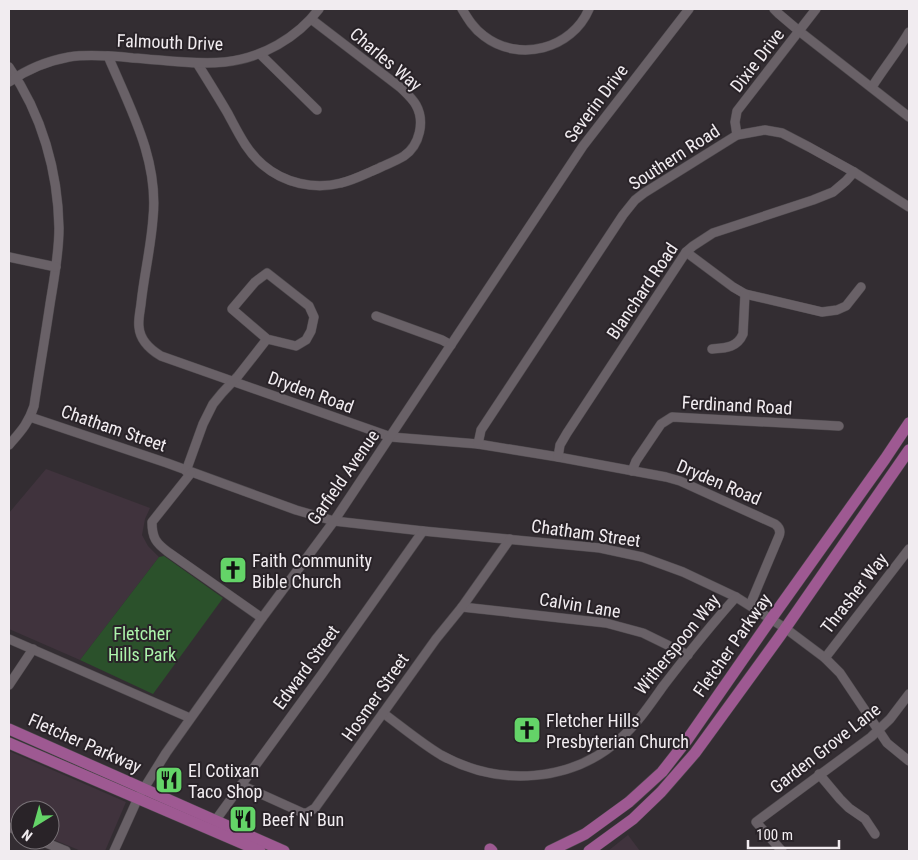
<svg xmlns="http://www.w3.org/2000/svg" width="918" height="860" viewBox="0 0 918 860" font-family="'Roboto Condensed',sans-serif">
	<style>
		.built { fill: #40333d }
		.green { fill: #2b512b }
		.lines { fill: none; stroke-linecap: round; stroke-linejoin: round }
		.minor-casing { stroke: #4e494d; stroke-width: 10 }
		.major-casing { stroke: #4e494d; stroke-width: 12 }
		.minor { stroke: #696167; stroke-width: 9 }
		.major { stroke: #9e5992; stroke-width: 11 }
		.labels { text-anchor: middle; dominant-baseline: central; stroke-width: 4; stroke-linejoin: round; paint-order: stroke }
		.street-label { font-size: 18px; fill: #f1ecf0; stroke: #292328 }
		.poi-label { font-size: 18px; fill: #f1ecf0; stroke: #292328; text-anchor: start }
		.park-label { font-size: 18px; fill: #acf4ab; stroke: #292328 }
	</style>
	<rect width="100%" height="100%" fill="#332d32"/>
	<g class="built">
		<path d="M46,469l104,39 -5,11 -3,16 6,11 11,11 -79,103 -71,-31v-116z"/>
		<path d="M9,751l117,51 -21,49h-24l-31,-13v-28h-30v15l-11,-4z"/>
		<path d="M628,835l12,16h-32z"/>
	</g>
	<path class="green" d="M164,556l59,42 -70,96 -73,-34 79,-103z"/>
	<g class="lines">
		<defs>
			<g id="minor">
				<path d="M462,9c6,10 12,20 22,27 35,27 88,13 105,-27"/>
				<path d="M774,9l5,5 20,17 110,86"/>
				<path d="M260,54l57,56"/>
				<path d="M108,56c22,52 51,104 45,162 -2,29 -9,57 -12,86 -1,8 -3,16 -2,23 1,13 12,23 22,29l230,81 87,7 80,13 108,20 14,4 95,43c4,3 6,7 4,12l-29,69"/>
				<path d="M197,63c10,16 20,32 30,49 10,18 19,39 36,53 21,18 51,25 78,18 13,-3 24,-9 36,-14 8,-4 19,-8 27,-13 16,-11 21,-35 12,-51 -4,-7 -10,-12 -15,-17l-90,-69"/>
				<path d="M9,67c33,47 49,105 50,161 0,26 -5,51 -9,76 -5,34 -11,68 -16,102 -6,18 -13,25 -25,39"/>
				<path d="M9,82c17,-12 38,-21 60,-25 20,-3 44,-1 64,1 31,2 62,7 92,4 37,-4 72,-24 94,-53"/>
				<path d="M872,87c12,-19 26,-36 37,-55"/>
				<path d="M737,135l-2,-13 2,-11 79,-102"/>
				<path d="M686,252l47,35 12,7 77,18 15,-2 9,-4 15,-19"/>
				<path d="M9,257l47,10"/>
				<path d="M376,316l66,24 9,5"/>
				<path d="M712,349c13,-1 25,-1 31,-15l2,-40"/>
				<path d="M30,417l137,46 129,47 38,11 89,10 177,17 42,9 41,15 53,25 49,31 40,30 15,15 47,70 22,18"/>
				<path d="M478,444l3,-14 142,-215 12,-15 9,-7 93,-58 28,-5 17,3 27,14 45,25 55,35"/>
				<path d="M558,457l2,-12 7,-12 119,-181 7,-6 20,-13 100,-33 20,-8 13,-11 8,-9"/>
				<path d="M186,471l17,-47 10,-20 9,-11 16,-17 29,-37 29,7 10,-6 5,-9 3,-14 -5,-11 -42,-33 -12,9 -23,27 35,30"/>
				<path d="M632,471l4,-10 25,-37 11,-7 167,9"/>
				<path d="M191,473l-39,49c0,16 4,21 16,30l94,66"/>
				<path d="M462,607l144,16 37,10 45,22"/>
				<path d="M9,639l181,79"/>
				<path d="M825,658l84,-109"/>
				<path d="M9,685l24,-36"/>
				<path d="M383,713c19,14 38,30 58,42 58,32 131,28 180,-17 17,-15 30,-35 43,-53 23,-30 47,-60 72,-88"/>
				<path d="M819,774l21,25 9,9 16,11 10,15"/>
				<path d="M241,785l62,28h4l8,-5 121,-169 26,-32 48,-68"/>
				<path d="M215,821l107,-147 101,-143"/>
				<path d="M9,827l11,5"/>
				<path d="M39,840l27,11"/>
				<path d="M114,851l24,-53 28,-45 96,-135 72,-97 249,-375 106,-137"/>
				<path d="M782,851l-26,-29 115,-85 19,-18 19,-25"/>
			</g>
			<g id="major">
				<path d="M9,729l275,122"/>
				<path d="M9,743l251,108"/>
				<path d="M490,849l2,2"/>
				<path d="M550,851l35,-17 44,-32 33,-30 25,-32 84,-121 114,-160 24,-36"/>
				<path d="M589,851l44,-32 28,-27 34,-39 85,-117 129,-186"/>
			</g>
		</defs>
		<use href="#minor" class="minor-casing"/>
		<use href="#major" class="major-casing"/>
		<use href="#minor" class="minor"/>
		<use href="#major" class="major"/>
	</g>
	<defs>
		<symbol id="church-square" viewBox="-11 -11 22 22"><rect x="-9" y="-9" width="18" height="18" rx="4" fill="#64d468" stroke="#292328"/><path d="M-1.2-6h2.4v3.5h3.3v2.4h-3.3V6h-2.4V-.1h-3.3v-2.4h3.3Z" fill="#111"/></symbol>
		<symbol id="restaurant-square" viewBox="-11 -11 22 22"><rect x="-9" y="-9" width="18" height="18" rx="4" fill="#64d468" stroke="#292328"/><path d="M-5-6h1v4h1v-4h1v4h1v-4h1v5L-1.5 .5V6h-2V.5L-5-1ZM5-6V6H3V1.5H1.5Q1.5-4 5-6Z" fill="#111"/></symbol>
	</defs>
	<g fill-rule="evenodd">
		<use href="#church-square" x="217" y="554" width="32" height="32"/>
		<use href="#church-square" x="511" y="714" width="32" height="32"/>
		<use href="#restaurant-square" x="153" y="764" width="32" height="32"/>
		<use href="#restaurant-square" x="227" y="803" width="32" height="32"/>
	</g>
	<g class="labels">
		<g class="street-label">
			<text transform="translate(170 42) rotate(2)">Falmouth Drive</text>
			<text transform="translate(386 59) rotate(40)">Charles Way</text>
			<text transform="translate(757 60) rotate(-52)">Dixie Drive</text>
			<text transform="translate(596 103) rotate(-53)">Severin Drive</text>
			<text transform="translate(674 157) rotate(-33)">Southern Road</text>
			<text transform="translate(642 291) rotate(-56)">Blanchard Road</text>
			<text transform="translate(311 392) rotate(20)">Dryden Road</text>
			<text transform="translate(737 405) rotate(3)">Ferdinand Road</text>
			<text transform="translate(114 428) rotate(19)">Chatham Street</text>
			<text transform="translate(343 477) rotate(-55)">Garfield Avenue</text>
			<text transform="translate(719 482) rotate(23)">Dryden Road</text>
			<text transform="translate(586 533) rotate(8)">Chatham Street</text>
			<text transform="translate(854 593) rotate(-52)">Thrasher Way</text>
			<text transform="translate(580 605) rotate(9)">Calvin Lane</text>
			<text transform="translate(677 644) rotate(-51)">Witherspoon Way</text>
			<text transform="translate(732 645) rotate(-55)">Fletcher Parkway</text>
			<text transform="translate(306 667) rotate(-54)">Edward Street</text>
			<text transform="translate(375 697) rotate(-55)">Hosmer Street</text>
			<text transform="translate(85 743) rotate(24)">Fletcher Parkway</text>
			<text transform="translate(825 748) rotate(-38)">Garden Grove Lane</text>
		</g>
		<g class="poi-label">
			<text x="252" y="560">Faith Community<tspan x="252" dy="21">Bible Church</tspan></text>
			<text x="546" y="720">Fletcher Hills<tspan x="546" dy="21">Presbyterian Church</tspan></text>
			<text x="188" y="770">El Cotixan<tspan x="188" dy="21">Taco Shop</tspan></text>
			<text x="262" y="819">Beef N' Bun</text>
		</g>
		<g class="park-label">
			<text x="142" y="633">Fletcher<tspan x="142" dy="21">Hills Park</tspan></text>
		</g>
	</g>
	<rect width="918" height="860" fill="none" stroke="#f1ecf0" stroke-width="20"/>
	<g transform="translate(35 825) rotate(217)"><circle r="24" fill="#292328" stroke="#797378"/>
	<path d="M0-4L9 19L0 12L-9 19Z" fill="#64d468"/>
	<text y="-8" font-size="14" font-weight="bold" text-anchor="middle" fill="#f1ecf0">N</text>
	</g>
	<path d="M748 840v8h91v-8" fill="none" stroke="#f1ecf0" stroke-width="2.5"/>
	<text x="756" y="840" font-size="15" fill="#f1ecf0" stroke="#292328" stroke-width="4" paint-order="stroke">100 m</text>
</svg>
